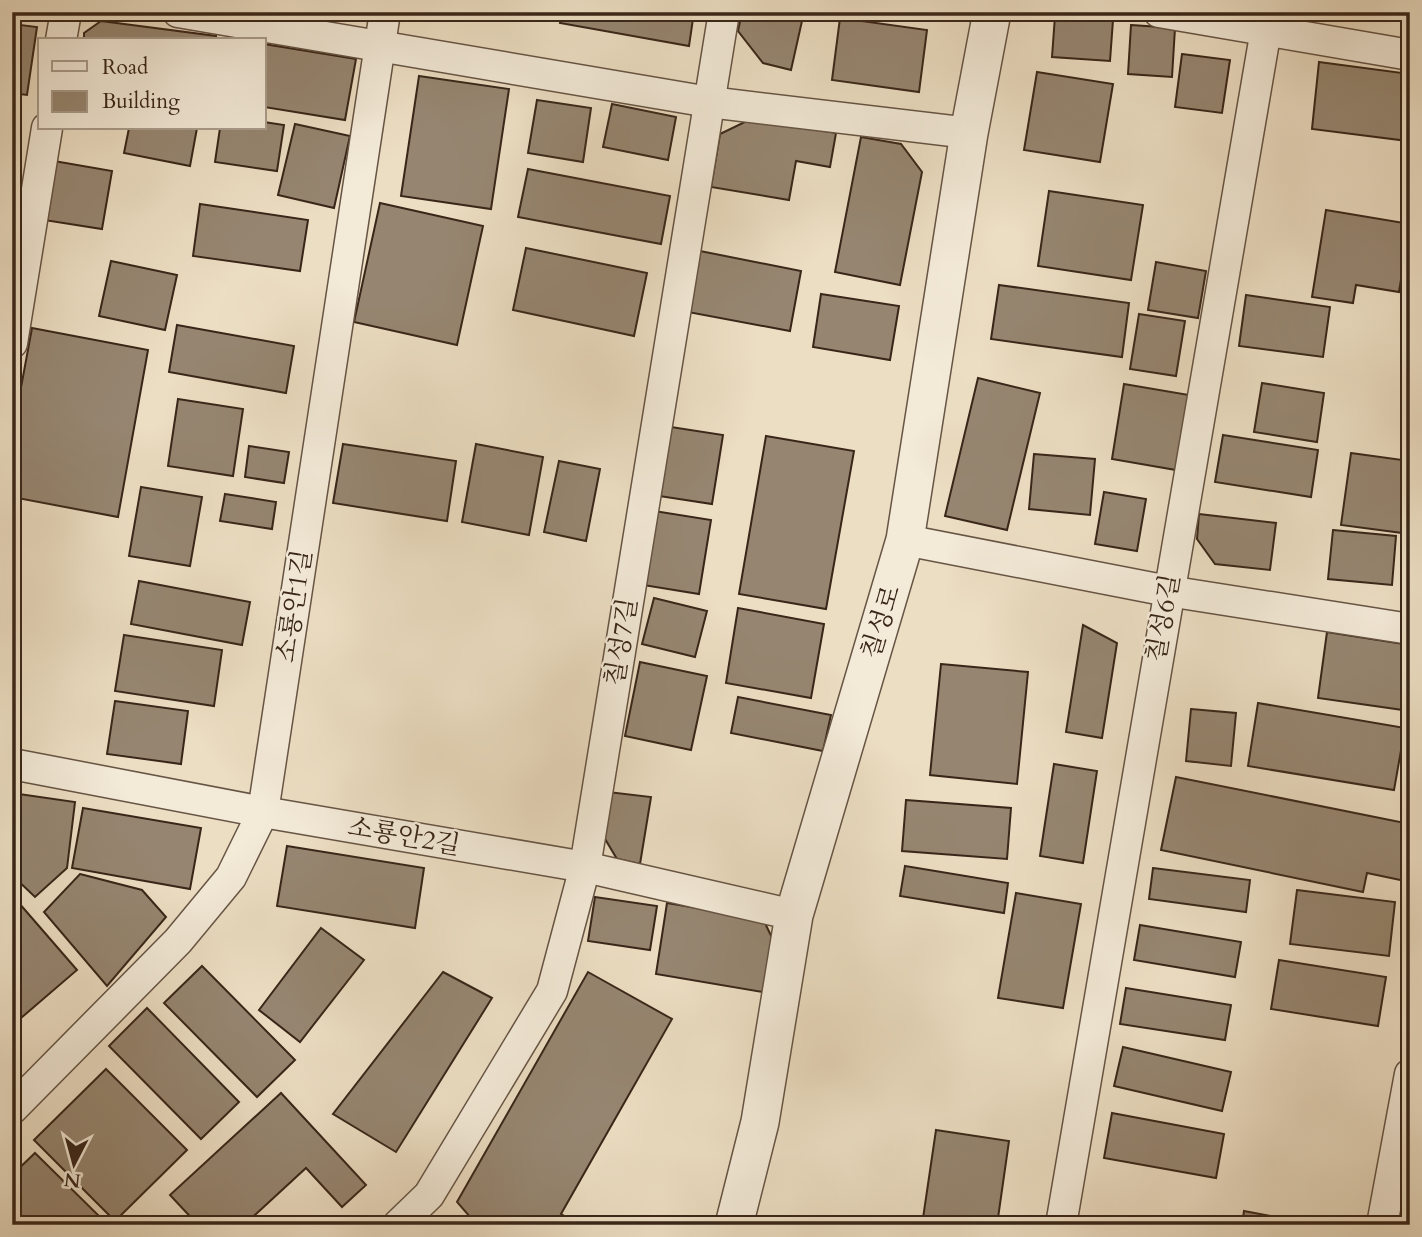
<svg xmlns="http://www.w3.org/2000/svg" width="1422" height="1237" viewBox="0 0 1422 1237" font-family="Cardo,'Noto Serif KR',serif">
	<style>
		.building { fill: #968671; stroke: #392619; stroke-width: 2 }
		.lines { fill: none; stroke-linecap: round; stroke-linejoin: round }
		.minor-casing { stroke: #665444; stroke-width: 33 }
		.tertiary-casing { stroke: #665444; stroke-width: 40 }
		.minor { stroke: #f3ead8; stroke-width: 30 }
		.tertiary { stroke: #f3ead8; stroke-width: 37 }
		.labels { text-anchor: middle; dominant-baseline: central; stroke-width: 5; stroke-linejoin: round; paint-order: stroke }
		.street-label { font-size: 26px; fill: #392619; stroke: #f3ead8 }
	</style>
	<rect width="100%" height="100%" fill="#ecdec3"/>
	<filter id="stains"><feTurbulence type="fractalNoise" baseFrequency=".00286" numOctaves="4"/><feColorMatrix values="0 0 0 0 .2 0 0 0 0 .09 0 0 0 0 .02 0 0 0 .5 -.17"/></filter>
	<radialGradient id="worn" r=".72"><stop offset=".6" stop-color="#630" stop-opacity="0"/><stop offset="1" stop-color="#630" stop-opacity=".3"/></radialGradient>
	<g class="building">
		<path d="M562,12h132l-5,34 -129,-23z"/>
		<path d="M742,12h62l-13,58 -28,-7 -25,-32z"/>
		<path d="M887,12h51l-1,7z"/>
		<path d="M1359,12h51v8z"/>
		<path d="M1055,16l58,4 -3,41 -58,-4z"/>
		<path d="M840,18l87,12 -8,62 -87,-12z"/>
		<path d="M101,21l115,15v4h-132v-7z"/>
		<path d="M12,24l25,3 -10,68 -15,-2z"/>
		<path d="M1131,25l44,3 -3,49 -44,-3z"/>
		<path d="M264,44l92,15 -11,61 -81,-13z"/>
		<path d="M1182,54l48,6 -8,53 -47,-6z"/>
		<path d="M1319,62l91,12 -2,67 -96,-12z"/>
		<path d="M1037,72l76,12 -13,78 -76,-12z"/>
		<path d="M419,76l90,13 -18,120 -90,-13z"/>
		<path d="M537,100l54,8 -8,54 -55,-9z"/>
		<path d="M612,104l64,13 -8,43 -65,-13z"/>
		<path d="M753,118l83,15 -6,34 -34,-6 -7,39 -78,-13 9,-53z"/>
		<path d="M264,122l20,3 -7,46 -62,-9 5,-34h44z"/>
		<path d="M295,124l55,12 -16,72 -56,-13z"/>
		<path d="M129,128h68l-7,38 -66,-13z"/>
		<path d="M861,137l40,7 21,28 -22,113 -65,-13z"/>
		<path d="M54,161l58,10 -10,58 -58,-9z"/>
		<path d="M528,169l142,27 -9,48 -143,-27z"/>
		<path d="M1049,191l94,14 -12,75 -93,-14z"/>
		<path d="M380,203l103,23 -26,119 -103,-23z"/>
		<path d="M200,204l108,16 -8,51 -107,-15z"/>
		<path d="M1326,210l84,14 -11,68 -43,-7 -3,18 -41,-6z"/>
		<path d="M526,248l121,25 -13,63 -121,-26z"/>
		<path d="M700,251l101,20 -11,60 -102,-19z"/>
		<path d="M111,261l66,14 -12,55 -66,-14z"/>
		<path d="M1156,262l50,9 -8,47 -50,-8z"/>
		<path d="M999,285l130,18 -7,54 -131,-18z"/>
		<path d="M821,294l78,12 -9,54 -77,-13z"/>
		<path d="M1246,295l84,12 -7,50 -84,-11z"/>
		<path d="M1139,314l46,7 -9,55 -46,-7z"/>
		<path d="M177,325l117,21 -8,47 -117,-21z"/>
		<path d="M32,328l116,22 -30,167 -106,-20v-61z"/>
		<path d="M978,378l62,15 -33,137 -62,-14z"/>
		<path d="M1262,383l62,10 -7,49 -63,-10z"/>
		<path d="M1124,384l65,11 -13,75 -64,-11z"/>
		<path d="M178,399l65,10 -10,67 -65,-10z"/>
		<path d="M658,425l65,10 -11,69 -66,-10z"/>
		<path d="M1223,435l95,15 -7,47 -96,-15z"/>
		<path d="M766,436l88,15 -28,158 -87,-15z"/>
		<path d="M343,444l113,17 -9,60 -114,-18z"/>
		<path d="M476,444l67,13 -14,78 -67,-13z"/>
		<path d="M249,446l40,6 -5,31 -39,-6z"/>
		<path d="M1351,453l59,8v73l-69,-9z"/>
		<path d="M1034,454l61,5 -5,56 -61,-6z"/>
		<path d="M559,461l41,8 -14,72 -42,-9z"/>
		<path d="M141,487l61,10 -12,69 -61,-10z"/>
		<path d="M1104,492l42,7 -9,52 -42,-7z"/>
		<path d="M225,494l51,8 -4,27 -52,-8z"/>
		<path d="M648,510l63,10 -12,74 -62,-10z"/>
		<path d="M1199,514l77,9 -6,47 -55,-6 -18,-25z"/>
		<path d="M1333,530l63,6 -4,49 -64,-6z"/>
		<path d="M139,581l111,21 -8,43 -111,-21z"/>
		<path d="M654,598l53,13 -12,46 -53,-13z"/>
		<path d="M738,608l86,16 -13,74 -85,-15z"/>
		<path d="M1083,625l34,18 -15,95 -36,-6z"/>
		<path d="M1327,632l83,13v66l-92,-13z"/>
		<path d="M124,635l98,15 -8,56 -99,-15z"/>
		<path d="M640,662l67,14 -16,74 -66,-14z"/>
		<path d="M941,664l87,8 -11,112 -87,-9z"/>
		<path d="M738,697l93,18 -8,36 -92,-18z"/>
		<path d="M115,701l73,10 -7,53 -74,-10z"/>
		<path d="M1258,703l147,25 -11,62 -146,-24z"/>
		<path d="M1191,709l45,4 -5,53 -45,-5z"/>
		<path d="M1054,764l43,7 -14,92 -43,-7z"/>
		<path d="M1176,777l234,47v58l-43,-9 -4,19 -202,-42z"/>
		<path d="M608,792l43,5 -11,67 -23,-5 -19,-32z"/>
		<path d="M12,793l63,9 -8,66 -32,29 -23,-22z"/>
		<path d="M906,800l105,8 -4,51 -105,-8z"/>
		<path d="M83,808l118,20 -11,61 -118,-21z"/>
		<path d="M287,846l137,22 -9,60 -138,-22z"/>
		<path d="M905,866l103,17 -4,30 -104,-17z"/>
		<path d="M1153,868l97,12 -4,32 -97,-13z"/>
		<path d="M80,874l62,16 24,27 -59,69 -63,-74z"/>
		<path d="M1297,890l98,12 -6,54 -99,-12z"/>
		<path d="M1016,893l65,11 -18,104 -65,-10z"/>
		<path d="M12,895l65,75 -63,54 -2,-2z"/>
		<path d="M595,897l62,9 -7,44 -62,-9z"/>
		<path d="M667,903l96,16 14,29 -8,45 -113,-19z"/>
		<path d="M1140,925l101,17 -6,35 -101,-17z"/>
		<path d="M321,928l43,32 -64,82 -41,-32z"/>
		<path d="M1279,960l107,17 -8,49 -107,-17z"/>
		<path d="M202,966l93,94 -38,37 -93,-94z"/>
		<path d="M443,972l49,26 -96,154 -63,-38z"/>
		<path d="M588,972l84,47 -111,195 19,11h-103l-20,-23z"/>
		<path d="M1126,988l105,17 -6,35 -105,-16z"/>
		<path d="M147,1008l92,94 -38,37 -92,-93z"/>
		<path d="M1123,1047l108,25 -9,39 -108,-25z"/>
		<path d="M106,1069l81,81 -72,71 -81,-81z"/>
		<path d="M281,1093l85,92 -24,22 -36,-39 -62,57h-46l-28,-30z"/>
		<path d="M1112,1113l112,21 -8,44 -112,-20z"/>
		<path d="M936,1130l73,11 -12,84h-75z"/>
		<path d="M35,1153l67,66 -6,6h-84v-50z"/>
		<path d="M1244,1211l75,14h-77z"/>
	</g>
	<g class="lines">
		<defs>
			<g id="minor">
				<path d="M178,12l531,90 260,31"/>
				<path d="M1159,12l251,43"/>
				<path d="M61,40l5,-28"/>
				<path d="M12,343l35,-215"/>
				<path d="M905,540l263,51 242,38"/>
				<path d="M12,764l251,48 322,55 209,48"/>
				<path d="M12,1109l166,-168 53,-64 32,-65 122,-800"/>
				<path d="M398,1225l31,-30 123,-204 33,-124 139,-855"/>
				<path d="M1061,1225l208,-1213"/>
				<path d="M1382,1225l28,-151"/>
			</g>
			<path id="tertiary" d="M734,1225l26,-103 34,-207 111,-375 64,-407 23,-121"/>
		</defs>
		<use href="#minor" class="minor-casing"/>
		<use href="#tertiary" class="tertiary-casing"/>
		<use href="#minor" class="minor"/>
		<use href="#tertiary" class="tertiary"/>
	</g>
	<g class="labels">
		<g class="street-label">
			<text transform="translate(294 606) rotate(-81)">소룡안1길</text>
			<text transform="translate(1163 618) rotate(-80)">칠성6길</text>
			<text transform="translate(881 622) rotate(-73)">칠성로</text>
			<text transform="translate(621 642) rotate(-81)">칠성7길</text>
			<text transform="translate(404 836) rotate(10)">소룡안2길</text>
		</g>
	</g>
	<rect width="1422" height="1237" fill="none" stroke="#ecdec3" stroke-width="42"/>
	<rect x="14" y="14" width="1394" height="1209" fill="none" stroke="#392619" stroke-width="3.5"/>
	<rect x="21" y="21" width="1380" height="1195" fill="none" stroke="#392619" stroke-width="2"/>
	<rect x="38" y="38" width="228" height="91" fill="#f3ead8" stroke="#a99c8c" stroke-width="2"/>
	<rect x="52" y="61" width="35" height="10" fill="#f3ead8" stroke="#a99c8c" stroke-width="2"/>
	<text x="102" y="74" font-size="21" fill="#392619">Road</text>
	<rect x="52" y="91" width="35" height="21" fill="#968671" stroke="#a99c8c" stroke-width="2"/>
	<text x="102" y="108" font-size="21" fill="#392619">Building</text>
	<g transform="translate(74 1164) rotate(186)" stroke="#f3ead8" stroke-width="5" paint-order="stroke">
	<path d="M0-5L12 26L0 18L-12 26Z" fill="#392619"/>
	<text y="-10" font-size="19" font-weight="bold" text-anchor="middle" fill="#392619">N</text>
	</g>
	<rect width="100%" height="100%" filter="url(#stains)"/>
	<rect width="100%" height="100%" fill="url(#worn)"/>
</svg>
